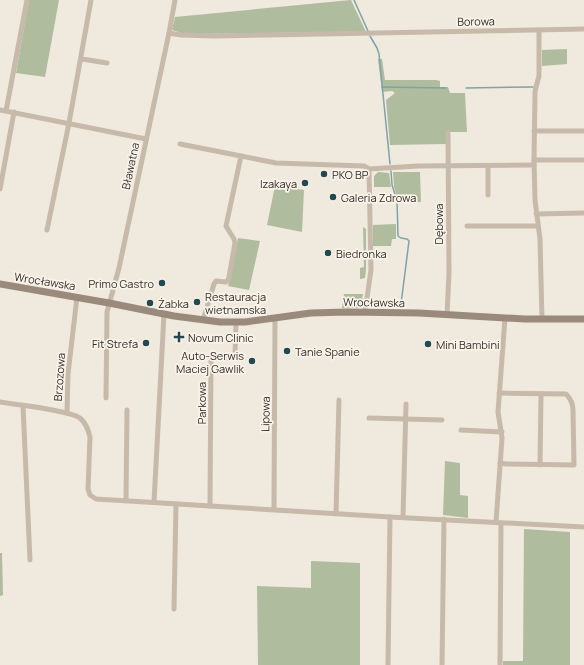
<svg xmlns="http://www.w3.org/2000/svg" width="584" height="665" viewBox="0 0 584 665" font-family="Manrope,sans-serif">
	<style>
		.green { fill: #afbd9e }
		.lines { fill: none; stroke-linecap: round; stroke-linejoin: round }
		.stream { stroke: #7ea3aa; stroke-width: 1.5 }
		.street { stroke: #c7baaa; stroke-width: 5 }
		.secondary { stroke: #9a8a7b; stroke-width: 7 }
		.poi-dot { fill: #224952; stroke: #f8f3e9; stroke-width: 1.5 }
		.labels { text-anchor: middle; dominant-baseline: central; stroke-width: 3.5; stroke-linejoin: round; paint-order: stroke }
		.street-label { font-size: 11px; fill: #352e29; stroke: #f8f3e9 }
		.poi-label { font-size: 11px; fill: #352e29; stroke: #f8f3e9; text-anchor: start }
	</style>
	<rect width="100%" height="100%" fill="#f0e9dd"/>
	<g class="green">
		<path d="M29,0h30l-14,77 -29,-4z"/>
		<path d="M351,0l15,32 -181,2 -13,-4 3,-13z"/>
		<path d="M567,49v15l-25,2v-16z"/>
		<path d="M378,59h4l3,21h51l4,1v6h8l2,6h15l2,39h-21v12l-56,1 -4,-45 9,-7 -3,-2 -10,1z"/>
		<path d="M378,172l11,1 2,14h-17v-11z"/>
		<path d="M393,172h27l1,30h-22l-5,-15z"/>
		<path d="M275,186l29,4 -2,42 -35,-7z"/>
		<path d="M396,224v15h-4l-1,7h-18v-21z"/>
		<path d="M363,227l3,2v40l-1,9 -5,1v-11l4,-1z"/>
		<path d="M238,238l22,3 -11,49 -21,-4 2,-7z"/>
		<path d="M344,294h19l-2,12 -3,2h-16z"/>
		<path d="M445,461l15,2v32l8,1v22l-25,-3z"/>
		<path d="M524,529l46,3v133h-67v-4h20z"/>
		<path d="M0,553h2l1,42 -3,1z"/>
		<path d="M311,561l49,2v102h-102l-1,-79 54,2z"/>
	</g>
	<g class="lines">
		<g class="stream">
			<path d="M354,0l14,31"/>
			<path d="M370,36l7,12 2,6 11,110"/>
			<path d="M382,87l64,1"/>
			<path d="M466,88l67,-1"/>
			<path d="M391,171l1,14 5,15 1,36 3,2 6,1 2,2 -8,63"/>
		</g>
		<g class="street">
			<path d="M539,30v46l-4,15 -1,69 1,40 5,39 2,80"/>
			<path d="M169,33l12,2 33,1 370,-7"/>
			<path d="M82,59l25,4"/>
			<path d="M0,110l146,29"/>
			<path d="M6,111l21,-111"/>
			<path d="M534,131h50"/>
			<path d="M180,144l61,12 -15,70 8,13 1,4 -6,34 -1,3 -2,2 -10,-1 -2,3 -11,36"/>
			<path d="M241,156l35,7 88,3 5,3 49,-3 116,-1"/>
			<path d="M534,160h50"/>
			<path d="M488,166v29"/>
			<path d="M0,189l14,-77"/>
			<path d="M536,214l48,-1"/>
			<path d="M467,226h71"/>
			<path d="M47,230l22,-107 22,-123"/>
			<path d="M365,312l6,-42 -2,-101"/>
			<path d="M447,315l2,-42 -1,-140"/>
			<path d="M499,393l67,1c5,5 7,9 7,16l1,55 -68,-1 -6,-1"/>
			<path d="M106,398l1,-86 12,-44 50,-235 6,-33"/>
			<path d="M0,402c17,3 68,8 80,16 6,5 8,11 10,19l-2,52 2,6 6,4 294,18 194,10"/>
			<path d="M23,406l7,154"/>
			<path d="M67,413l1,-39 9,-77"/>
			<path d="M369,418l73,2"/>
			<path d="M461,430l41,2"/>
			<path d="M540,465l1,-71"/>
			<path d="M126,500l1,-90"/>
			<path d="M154,502l10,-188"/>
			<path d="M210,506l1,-145 2,-3h17l5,-3 1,-33"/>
			<path d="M274,509l1,-191"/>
			<path d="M336,514l3,-114"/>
			<path d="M403,517l3,-113"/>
			<path d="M496,522l6,-84 -4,-26 7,-94"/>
			<path d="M174,609l2,-105"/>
			<path d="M388,665l2,-148"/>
			<path d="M442,665l2,-146"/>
			<path d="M500,665l1,-142"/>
		</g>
		<path class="secondary" d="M0,284l109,19 65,13 46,6h25l66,-9 36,-1 72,1 106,6h59"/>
	</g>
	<g class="poi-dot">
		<circle cx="324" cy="174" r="4"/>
		<circle cx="305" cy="183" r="4"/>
		<circle cx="333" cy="197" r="4"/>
		<circle cx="328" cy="253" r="4"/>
		<circle cx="162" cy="283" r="4"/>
		<circle cx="197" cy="302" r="4"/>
		<circle cx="150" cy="303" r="4"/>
		<path d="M177 331h4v4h4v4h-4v4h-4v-4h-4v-4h4z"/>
		<circle cx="146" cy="343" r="4"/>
		<circle cx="428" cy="344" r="4"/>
		<circle cx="287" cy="351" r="4"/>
		<circle cx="252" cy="361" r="4"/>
	</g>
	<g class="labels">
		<g class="street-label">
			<text transform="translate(476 21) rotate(-1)">Borowa</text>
			<text transform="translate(130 166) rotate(-78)">Bławatna</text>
			<text transform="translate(438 224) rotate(-90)">Dębowa</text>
			<text transform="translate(45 281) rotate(9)">Wrocławska</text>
			<text transform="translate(374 302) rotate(1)">Wrocławska</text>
			<text transform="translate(59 377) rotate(-86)">Brzozowa</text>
			<text transform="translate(201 403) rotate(-90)">Parkowa</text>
			<text transform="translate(265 414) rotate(-89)">Lipowa</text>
		</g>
		<g class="poi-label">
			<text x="332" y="174">PKO BP</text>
			<text x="297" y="183" text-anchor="end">Izakaya</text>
			<text x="341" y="197">Galeria Zdrowa</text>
			<text x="336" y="253">Biedronka</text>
			<text x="154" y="283" text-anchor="end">Primo Gastro</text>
			<text x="205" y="296">Restauracja<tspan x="205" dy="13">wietnamska</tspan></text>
			<text x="158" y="303">Żabka</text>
			<text x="188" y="337">Novum Clinic</text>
			<text x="138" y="343" text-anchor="end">Fit Strefa</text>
			<text x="436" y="344">Mini Bambini</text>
			<text x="295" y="351">Tanie Spanie</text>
			<text x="244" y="355" text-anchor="end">Auto-Serwis<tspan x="244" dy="13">Maciej Gawlik</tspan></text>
		</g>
	</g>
</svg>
